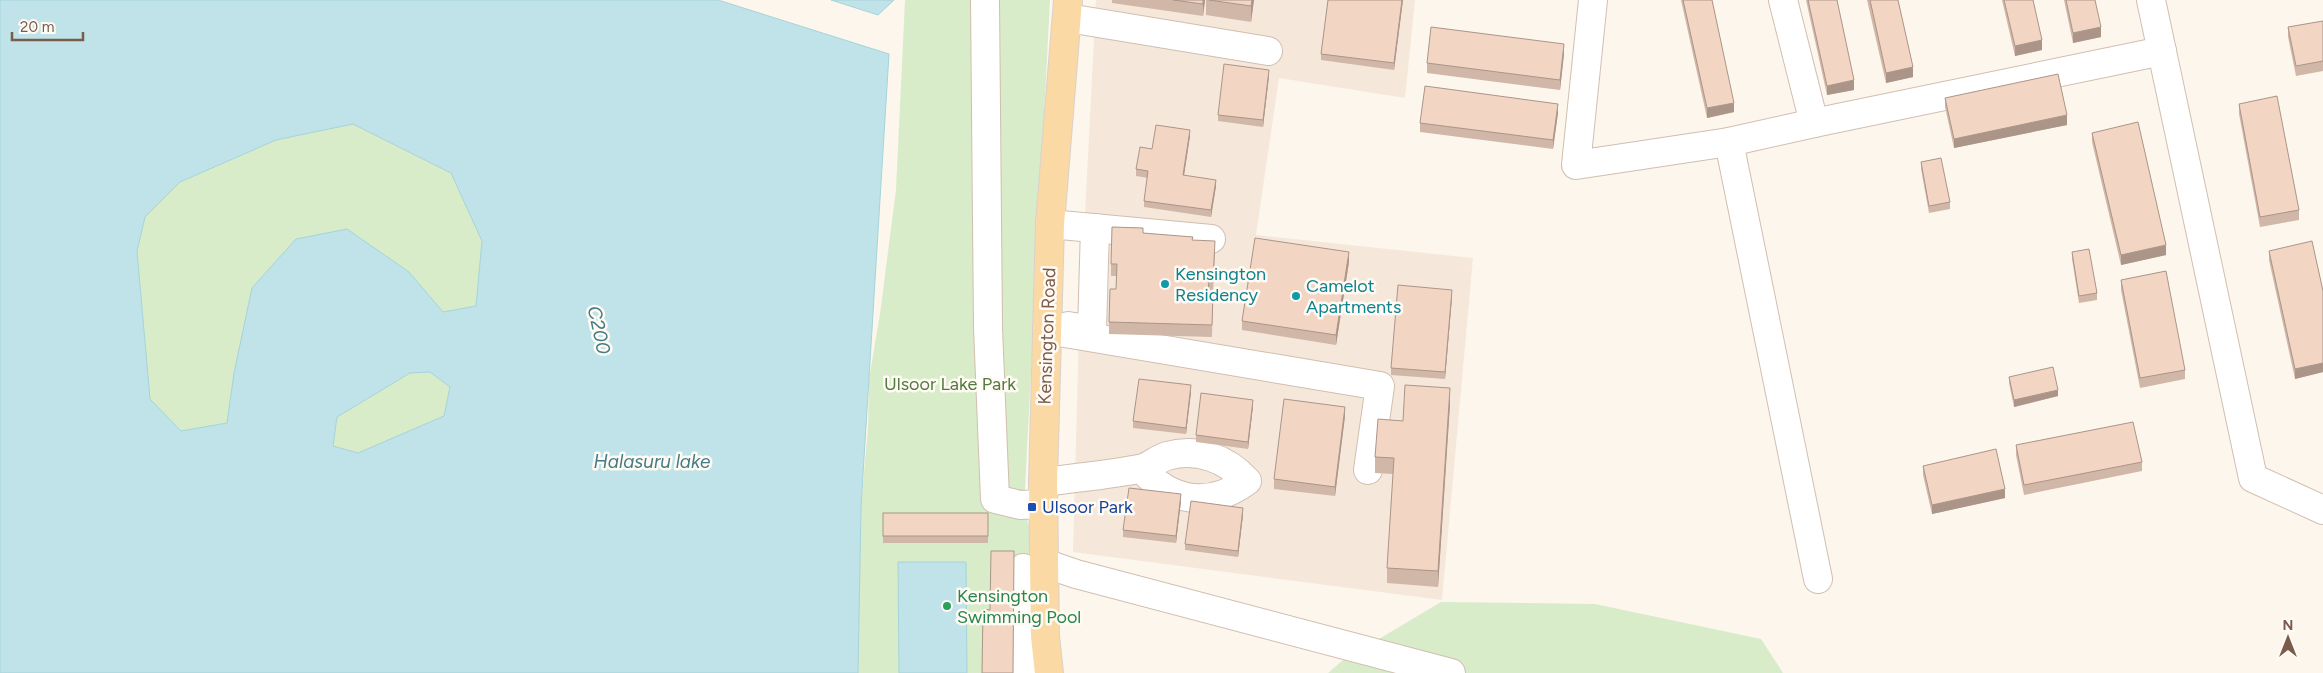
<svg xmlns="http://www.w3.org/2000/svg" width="2323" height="673" viewBox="0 0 2323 673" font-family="Figtree,sans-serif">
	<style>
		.residential { fill: #f5e8da }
		.green { fill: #d8ecc9 }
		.water { fill: #bfe3e8; stroke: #a5d3da; fill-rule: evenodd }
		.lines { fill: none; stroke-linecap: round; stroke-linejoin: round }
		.minor-casing { stroke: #d1beb0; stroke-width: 30 }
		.major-casing { stroke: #dad1cd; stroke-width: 30 }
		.minor { stroke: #fff; stroke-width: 28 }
		.major { stroke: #fbd9a5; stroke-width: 28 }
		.wall { fill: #d1b7a8 }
		.shaded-wall { fill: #aa9588 }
		.building { fill: #f3d5c3; stroke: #aa9588 }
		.culture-dot { fill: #0f9aa8; stroke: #fffaf3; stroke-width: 2 }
		.transit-dot { fill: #1a4fb4; stroke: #fffaf3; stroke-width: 2 }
		.leisure-dot { fill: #2e9e5b; stroke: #fffaf3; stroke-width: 2 }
		.labels { text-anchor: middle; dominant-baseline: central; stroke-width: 5; stroke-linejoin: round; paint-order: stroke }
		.culture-label { font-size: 18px; fill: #0d838f; stroke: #fffaf3; text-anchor: start }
		.street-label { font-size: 18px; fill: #7a5c4d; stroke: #fffaf3 }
		.park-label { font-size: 18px; fill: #537a41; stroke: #fffaf3 }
		.transit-label { font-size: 18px; fill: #164399; stroke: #fffaf3; text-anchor: start }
		.leisure-label { font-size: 18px; fill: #27864d; stroke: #fffaf3; text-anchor: start }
		.water-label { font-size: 19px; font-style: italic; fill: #437c86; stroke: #fffaf3 }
	</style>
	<rect width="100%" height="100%" fill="#fdf6ec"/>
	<path class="residential" d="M1096,0h319l-10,98 -126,-20 -23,157 217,23 -31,342 -369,-48 6,-221z"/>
	<g class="green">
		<path d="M905,0h145l-26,509 8,29 5,135h-179l3,-166 7,-79 1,-49 11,-65 16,-124z"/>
		<path d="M353,124l98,49 31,68 -6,65 -33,6 -34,-40 -175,101 -7,50 -46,8 -31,-31 -13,-149 8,-34 35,-35 96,-42z"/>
		<path d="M430,372l20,15 -5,29 -87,37 -25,-7 4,-29 73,-44z"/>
		<path d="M1441,602l154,2 166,35 22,34h-455l14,-12z"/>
	</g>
	<g class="water">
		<path d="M0,0h718l171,54 -28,453 -3,166h-858zM353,124l98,49 31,68 -6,65 -33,6 -34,-40 -62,-43 -51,10 -44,49 -18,85 -7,50 -46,8 -31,-32 -13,-148 8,-34 35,-35 96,-42zM430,372l20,15 -6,29 -86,37 -25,-7 4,-29 73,-44z"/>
		<path d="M831,0h63l-16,15z"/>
		<path d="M898,562h68l1,111h-68z"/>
	</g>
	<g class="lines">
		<defs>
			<g id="minor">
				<path d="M985,0l3,328 7,171 25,6 23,-1"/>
				<path d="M1593,0l-17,165 153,-23 85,-19"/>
				<path d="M1783,0l31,123 348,-72"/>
				<path d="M2151,0l102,478 70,32"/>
				<path d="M1068,18l200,33"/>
				<path d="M1729,142l89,437"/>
				<path d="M1050,224l161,15"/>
				<path d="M1068,326l24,4 3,-102"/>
				<path d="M1047,330l333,56 -12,84"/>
				<path d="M1043,482c32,-4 64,-7 96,-13 9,-1 18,-10 28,-13 30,-9 60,3 80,25 -37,27 -75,22 -105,-12"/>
				<path d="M1044,563l32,11 375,99"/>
				<path d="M1022,673l1,-105"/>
			</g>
			<path id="major" d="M1049,673l-4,-37 -2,-154 7,-258 18,-224"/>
		</defs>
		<use href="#minor" class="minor-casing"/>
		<use href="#major" class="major-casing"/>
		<use href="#minor" class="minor"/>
		<use href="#major" class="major"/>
	</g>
	<g class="wall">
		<path d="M1112,0h93l-2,16 -91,-13z"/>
		<path d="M1206,0h48l-3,22 -45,-7z"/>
		<path d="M1328,0h75l-9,70 -73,-10v-6z"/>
		<path d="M1681,0h31l22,112 -27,6z"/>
		<path d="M1806,0h31l17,90 -27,5z"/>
		<path d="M1867,0h31l15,77 -27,6z"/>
		<path d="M2002,0h31l9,50 -27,6z"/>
		<path d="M2064,0h31l6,37 -28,6z"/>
		<path d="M2323,21v50l-27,5 -8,-39v-10z"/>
		<path d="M1564,54l-4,36 -133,-17v-10z"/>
		<path d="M1269,76l-6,51 -45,-6v-6z"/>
		<path d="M1945,98l122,27 -113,23 -9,-41z"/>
		<path d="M2239,104l60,106v10l-39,7 -21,-113z"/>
		<path d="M1558,113l-5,36 -133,-17v-9z"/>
		<path d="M2092,133l74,122 -45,10 -29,-123z"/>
		<path d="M1190,136l-6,39 32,11 -5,31 -67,-10v-6l4,-23 -12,-2v-7l16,-20z"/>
		<path d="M1921,162l29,40v7l-21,4 -8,-44z"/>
		<path d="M1143,233l50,7 22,13 -2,39h-4h4l-1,45 -103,-3v-12l7,-33v-13h-5v-12z"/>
		<path d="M2269,251l54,40v81l-28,7 -26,-119z"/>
		<path d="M2072,252l25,41v7l-18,3 -7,-44z"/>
		<path d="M1349,262l-13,83 -94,-15v-9z"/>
		<path d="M2121,280l64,90v9l-45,9 -19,-98z"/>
		<path d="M1452,297l-7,82 -54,-4v-7z"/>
		<path d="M2009,377l49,19 -44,11 -5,-24z"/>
		<path d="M1191,392l-5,42 -53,-6v-7z"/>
		<path d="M1450,404l-12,183 -51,-4v-15l6,-94 -18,-1v-16l28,-36z"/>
		<path d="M1253,406l-5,43 -52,-7v-7z"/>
		<path d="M1345,416l-10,80 -61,-7v-10z"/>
		<path d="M2016,445l126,17v9l-118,24 -8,-40z"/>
		<path d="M1923,466l82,32 -73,16 -9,-39z"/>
		<path d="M1181,501l-5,42 -53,-6v-7z"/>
		<rect x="883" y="513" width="105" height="30"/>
		<path d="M1243,515l-5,42 -53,-7v-6z"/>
	</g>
	<g class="shaded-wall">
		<path d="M1203,0h2l-2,16z"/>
		<path d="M1252,0h2l-3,22v-16z"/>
		<path d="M1402,0h1l-9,70v-7z"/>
		<path d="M2101,27v10l-28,6v-10z"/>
		<path d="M2042,40v10l-27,6v-10z"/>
		<path d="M1564,44v10l-4,36v-10z"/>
		<path d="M1913,67v10l-27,6v-10z"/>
		<path d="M1269,70v6l-6,51v-7z"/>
		<path d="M1854,80v10l-27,5v-9z"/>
		<path d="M1734,103v9l-27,6v-10z"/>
		<path d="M1558,104v9l-5,36v-9z"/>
		<path d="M2067,115v10l-113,23v-9z"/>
		<path d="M1190,130v6l-7,46v-7z"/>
		<path d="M1216,180v6l-5,31v-7z"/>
		<path d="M2166,245v10l-45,10v-10z"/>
		<path d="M1349,252v10l-13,83v-10z"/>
		<path d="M1452,290v7l-7,82v-7z"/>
		<path d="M2323,363v9l-28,7v-10z"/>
		<path d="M1191,385v7l-5,42v-6z"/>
		<path d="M1450,388v16l-12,183v-16z"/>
		<path d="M2058,390v6l-44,11v-7z"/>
		<path d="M1253,400v6l-5,43v-7z"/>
		<path d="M1345,407v9l-10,80v-9z"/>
		<path d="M2005,489v9l-73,16v-9z"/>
		<path d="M1181,494v7l-5,42v-7z"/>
		<path d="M1243,508v7l-5,42v-6z"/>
	</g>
	<g class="building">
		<path d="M1173,0h30v4z"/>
		<path d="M1209,0h43l-1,6z"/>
		<path d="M1328,0h74l-8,63 -73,-9z"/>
		<path d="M1683,0h29l22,103 -27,5z"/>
		<path d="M1808,0h29l17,80 -27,6z"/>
		<path d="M1870,0h28l15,67 -27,6z"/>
		<path d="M2004,0h29l9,40 -27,6z"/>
		<path d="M2066,0h29l6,27 -28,6z"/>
		<path d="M2323,21v40l-27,5 -8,-39z"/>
		<path d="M1431,27l133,17 -4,36 -133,-17z"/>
		<path d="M1224,64l45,6 -6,50 -45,-5z"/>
		<path d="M2058,74l9,41 -113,24 -9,-41z"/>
		<path d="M1425,86l133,18 -5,36 -133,-17z"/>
		<path d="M2277,96l22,114 -39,7 -21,-113z"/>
		<path d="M2138,122l28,123 -45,10 -29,-122z"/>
		<path d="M1156,125l34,5 -7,45 33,5 -5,30 -67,-9 4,-30 -12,-2 4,-22 12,2z"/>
		<path d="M1941,158l9,44 -21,4 -8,-44z"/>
		<path d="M1112,227l31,1v5l50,4 -1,3 23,1 -2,39h-4l-1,12h5l-1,33 -103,-3 1,-33h6l1,-25h-6z"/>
		<path d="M1255,238l94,14 -13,83 -94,-14z"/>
		<path d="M2312,241l11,50v72l-28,6 -26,-118z"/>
		<path d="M2089,249l8,44 -18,3 -7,-44z"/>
		<path d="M2166,271l19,99 -45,8 -19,-98z"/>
		<path d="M1398,285l54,5 -7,82 -54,-4z"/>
		<path d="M2053,367l5,23 -44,10 -5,-23z"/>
		<path d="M1139,379l52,6 -5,43 -53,-7z"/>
		<path d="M1405,385l45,3 -12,183 -51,-3 7,-110 -19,-1 3,-38 25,2z"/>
		<path d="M1201,393l52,7 -5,42 -52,-7z"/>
		<path d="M1284,399l61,8 -10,80 -61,-8z"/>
		<path d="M2133,422l9,40 -118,23 -8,-40z"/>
		<path d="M1996,449l9,40 -73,16 -9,-39z"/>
		<path d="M1129,488l52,6 -5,42 -53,-6z"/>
		<path d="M1191,501l52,7 -5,43 -53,-7z"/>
		<rect x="883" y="513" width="105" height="23"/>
		<path d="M991,551h23l-1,122h-31l1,-64 7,1z"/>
	</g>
	<g class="culture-dot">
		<circle cx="1165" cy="284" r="5"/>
		<circle cx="1296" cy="296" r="5"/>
	</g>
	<rect class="transit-dot" x="1027" y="502" width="10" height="10" rx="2.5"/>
	<circle class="leisure-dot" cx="947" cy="606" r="5"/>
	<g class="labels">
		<g class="culture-label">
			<text x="1175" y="274">Kensington<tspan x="1175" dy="21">Residency</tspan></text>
			<text x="1306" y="286">Camelot<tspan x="1306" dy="21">Apartments</tspan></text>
		</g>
		<g class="street-label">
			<text transform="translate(1047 336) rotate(-88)">Kensington Road</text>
		</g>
		<g class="park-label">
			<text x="950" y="384">Ulsoor Lake Park</text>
		</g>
		<g class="transit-label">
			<text x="1042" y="507">Ulsoor Park</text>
		</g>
		<g class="leisure-label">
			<text x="957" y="596">Kensington<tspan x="957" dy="21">Swimming Pool</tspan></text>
		</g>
		<g class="water-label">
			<text transform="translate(599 330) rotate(78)">C200</text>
			<text x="652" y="461">Halasuru lake</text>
		</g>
	</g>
	<g transform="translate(2288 638)" stroke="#fffaf3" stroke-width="4" paint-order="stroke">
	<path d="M0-4L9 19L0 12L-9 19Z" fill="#7a5c4d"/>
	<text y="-8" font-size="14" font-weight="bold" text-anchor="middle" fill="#7a5c4d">N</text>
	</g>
	<path d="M12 32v8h71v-8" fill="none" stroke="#7a5c4d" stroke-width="2.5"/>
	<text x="20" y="32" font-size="15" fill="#7a5c4d" stroke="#fffaf3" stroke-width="4" paint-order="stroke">20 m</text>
</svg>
